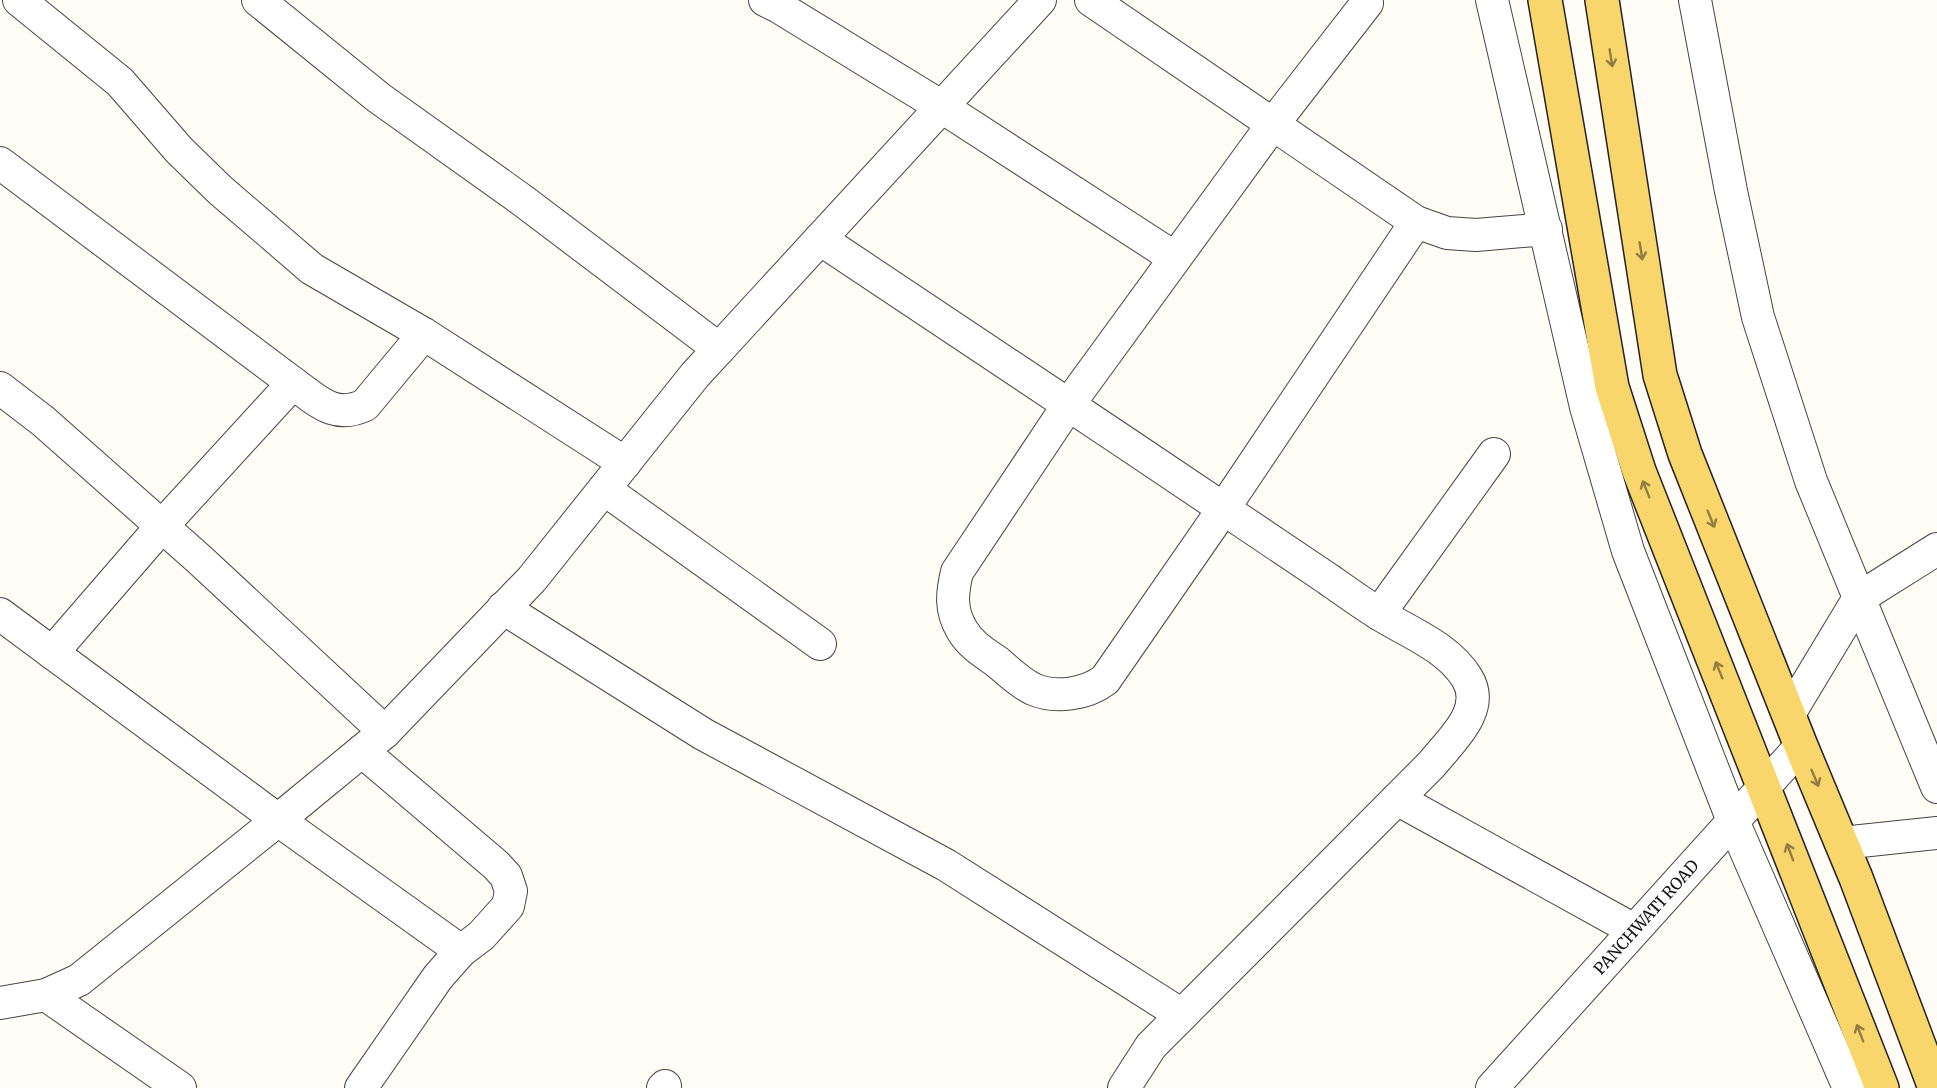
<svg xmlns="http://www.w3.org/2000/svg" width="1937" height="1088" viewBox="0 0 1937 1088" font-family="Merriweather,serif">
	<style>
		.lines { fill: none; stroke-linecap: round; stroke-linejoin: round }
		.minor-casing { stroke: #444; stroke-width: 34 }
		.major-casing { stroke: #222; stroke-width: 36 }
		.minor { stroke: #fff; stroke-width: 32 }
		.major { stroke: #f9d66b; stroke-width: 33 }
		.oneway { stroke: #917d42 }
		.labels { text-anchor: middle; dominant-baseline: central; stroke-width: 6; stroke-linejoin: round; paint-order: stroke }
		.street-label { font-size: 16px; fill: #111; stroke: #fff }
	</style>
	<rect width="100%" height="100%" fill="#fffdf5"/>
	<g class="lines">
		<defs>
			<g id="minor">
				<path d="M19,0l101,82 59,68 41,40 92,79 112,65 201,129"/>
				<path d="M258,0l121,98 143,102 197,149"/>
				<path d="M765,0l14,7 163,100 233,151"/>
				<path d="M1091,0l325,222 31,11 29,2 70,-6"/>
				<path d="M1492,0l94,407 42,144 105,270 116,267"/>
				<path d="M1695,0l36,191 27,126 53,164 126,306"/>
				<path d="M1367,3l-94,121 -204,280 -112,168c-5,21 -7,38 5,58 8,14 21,22 34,31 11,9 24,22 37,28 23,10 53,5 72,-9l119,-172 192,-286"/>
				<path d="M0,163l293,220c24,17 41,37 72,22l59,-71"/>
				<path d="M820,239c170,113 339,226 508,340 17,12 35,25 53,36 29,18 67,32 86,63 20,32 -17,63 -35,86l-281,282 -27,42"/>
				<path d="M0,388l43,33 156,138 186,173"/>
				<path d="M604,489l216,155"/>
				<path d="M503,608l200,126 243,131 236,150"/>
				<path d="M0,614l278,206 -199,160 -33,15 -46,8"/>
				<path d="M1379,614l115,-160"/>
				<path d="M52,653l110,-127 131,-143"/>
				<path d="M1789,714l70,-116 78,-49"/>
				<path d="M1397,799l237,131"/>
				<path d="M1842,843l95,-10"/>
				<path d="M461,951l-183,-131 107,-88 147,-153 163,-204 345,-375"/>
				<path d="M46,995l134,93"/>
				<path d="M361,1088l77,-111 23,-26 20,-15 27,-30 3,-15 -5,-15 -10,-11 -134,-114"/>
				<path d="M663,1088l2,-2"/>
				<path d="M1492,1088l309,-342"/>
			</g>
			<g id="major">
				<path d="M1545,0l67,387 27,84 243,617"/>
				<path d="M1602,0l58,375 25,79 116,292 55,132 79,210"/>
			</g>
		</defs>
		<use href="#minor" class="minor-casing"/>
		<use href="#major" class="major-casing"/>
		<use href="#minor" class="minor"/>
		<use href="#major" class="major"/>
	</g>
	<defs><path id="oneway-shaft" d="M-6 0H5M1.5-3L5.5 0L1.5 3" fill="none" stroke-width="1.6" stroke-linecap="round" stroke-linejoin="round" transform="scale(1.5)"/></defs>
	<g class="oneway">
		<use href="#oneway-shaft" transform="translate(1611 58) rotate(81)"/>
		<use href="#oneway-shaft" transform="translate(1641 251) rotate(81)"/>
		<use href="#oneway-shaft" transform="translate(1646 489) rotate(-112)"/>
		<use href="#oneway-shaft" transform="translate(1711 519) rotate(68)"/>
		<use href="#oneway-shaft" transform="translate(1719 670) rotate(-112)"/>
		<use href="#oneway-shaft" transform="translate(1815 778) rotate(67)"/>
		<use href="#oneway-shaft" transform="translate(1790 852) rotate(-111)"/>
		<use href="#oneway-shaft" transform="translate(1860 1033) rotate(-111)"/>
	</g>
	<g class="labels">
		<g class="street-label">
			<text transform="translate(1646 917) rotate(-48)">PANCHWATI ROAD</text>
		</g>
	</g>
</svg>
